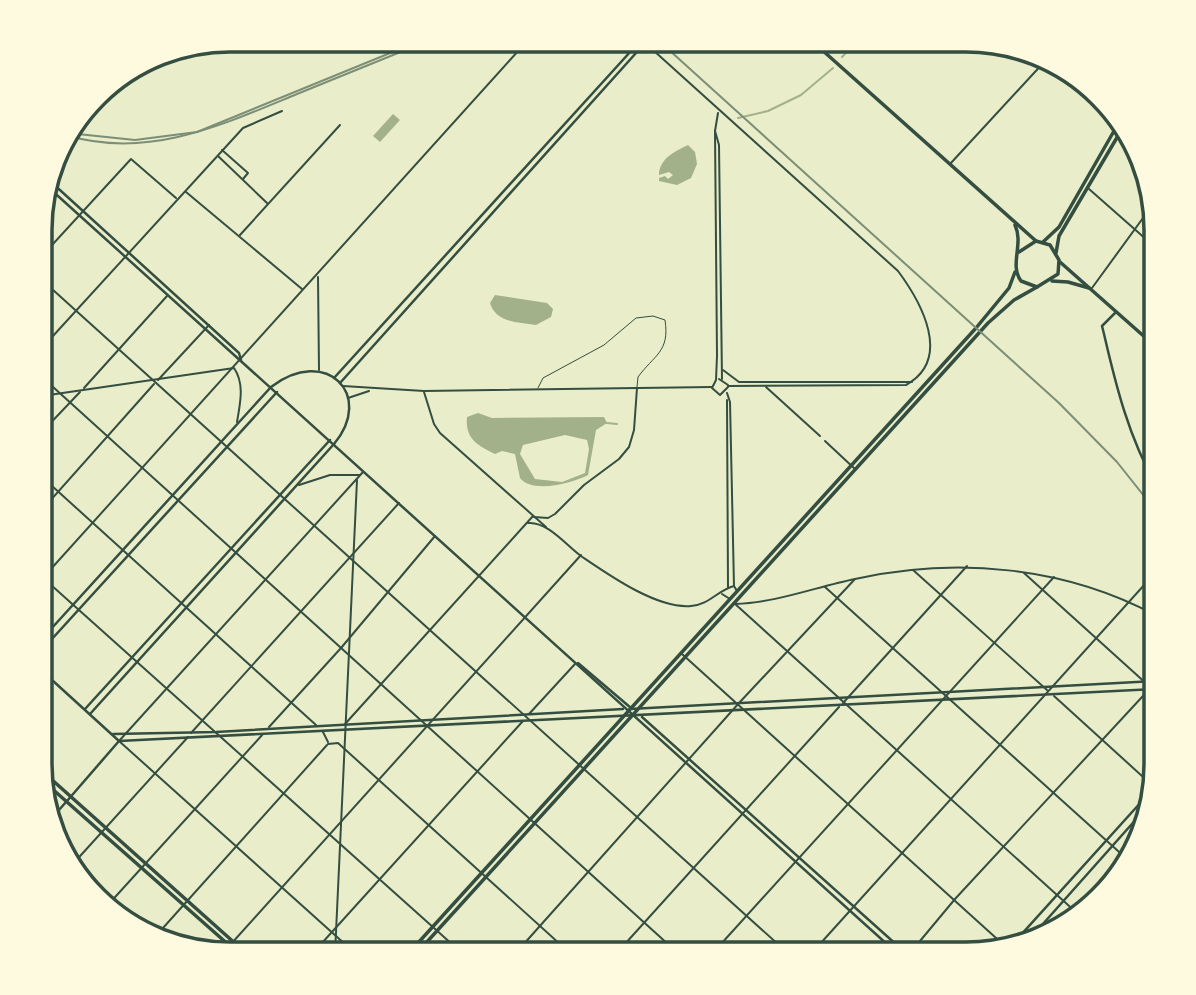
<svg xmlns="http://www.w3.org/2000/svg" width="1196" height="995" viewBox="0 0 1196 995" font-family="'Golos Text',sans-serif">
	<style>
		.water { fill: #a3b18a; fill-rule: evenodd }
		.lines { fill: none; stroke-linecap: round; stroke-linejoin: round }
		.stream { stroke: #a3b18a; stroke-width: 2 }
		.service { stroke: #344e41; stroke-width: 1 }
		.pedestrian { stroke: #344e41; stroke-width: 2 }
		.minor { stroke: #344e41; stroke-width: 2 }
		.tertiary { stroke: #344e41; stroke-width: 2.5 }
		.secondary { stroke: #344e41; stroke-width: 2.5 }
		.primary { stroke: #344e41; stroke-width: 3.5 }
		.trunk { stroke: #344e41; stroke-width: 3.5 }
		.tram { stroke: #7c8e77; stroke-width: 2 }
		.rail { stroke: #7c8e77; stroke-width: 2 }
		.rim { fill: none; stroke: #344e41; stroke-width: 3.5 }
	</style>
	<rect width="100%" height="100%" fill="#e9edc9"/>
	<g class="water">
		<path d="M393,114l7,6 -20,22 -7,-6z"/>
		<path d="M688,145l7,7 2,12 -6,14 -14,7 -18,-4v-3l6,-2 3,3 5,-4 -4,-3 -10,3c0,-16 16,-24 29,-30z"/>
		<path d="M495,295l52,8 6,6 -2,8 -15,8c-18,-3 -40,-2 -46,-22z"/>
		<path d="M478,413l14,5 112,-1 3,6 -11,7 -8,45c-15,8 -56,19 -68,3l-5,-24 -13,-3 -7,3c-18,-9 -30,-15 -28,-37zM565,435l22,5 2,9 -4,24 -23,9 -27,-3 -15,-25 3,-9z"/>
	</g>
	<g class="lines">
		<g class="stream">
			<path d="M842,57l15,-16"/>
			<path d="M738,118l30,-7 33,-16 32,-27"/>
			<path d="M607,423l10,1"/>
		</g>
		<path class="service" d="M538,388l5,-10 61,-33 32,-27 17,-2 12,4c5,32 -11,35 -27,57l-1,10"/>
		<path class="pedestrian" d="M299,485l31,-10h30"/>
		<g class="minor">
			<path d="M643,41l255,230c23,31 55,88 8,114l-178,1"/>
			<path d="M718,113l-3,18 4,14 3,234"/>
			<path d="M715,131l2,225 -1,24 -4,8 8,7 8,-8"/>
			<path d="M222,150l26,23 -5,6"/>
			<path d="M218,156l49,47"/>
			<path d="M950,164l96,-104"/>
			<path d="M1089,189l67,59"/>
			<path d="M186,192l116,97"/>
			<path d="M240,235l100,-110"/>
			<path d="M42,256l89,-97 45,39"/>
			<path d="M318,277l1,93"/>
			<path d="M42,280l748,675"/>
			<path d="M1092,288l59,-81"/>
			<path d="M1143,334l13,-19"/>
			<path d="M42,348l201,-220 39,-17"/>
			<path d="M723,370l16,12h173"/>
			<path d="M42,377l638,578"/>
			<path d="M719,379l9,6"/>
			<path d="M158,380l51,-55"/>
			<path d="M343,386l81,5 288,-4"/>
			<path d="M766,387l54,49"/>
			<path d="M84,388l83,-92"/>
			<path d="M424,392l10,32 6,9 106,94"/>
			<path d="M727,393l3,9 4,184 3,5"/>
			<path d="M42,396l192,-28c11,16 6,36 3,54"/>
			<path d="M348,398l21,-7"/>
			<path d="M727,400l1,187"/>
			<path d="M1156,411v-4"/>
			<path d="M41,433l39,-41"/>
			<path d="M825,441l30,28"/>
			<path d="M41,476l275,249"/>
			<path d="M41,511l113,-127"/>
			<path d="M534,517l14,1 7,-4 29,-29 35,-26 10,-12 5,-17 3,-42"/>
			<path d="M528,523c19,-2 38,22 53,33 28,19 76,53 110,50 18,-1 27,-16 43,-20"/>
			<path d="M913,570l134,120"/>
			<path d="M1024,573l125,113"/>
			<path d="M41,576l422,378"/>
			<path d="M41,580l487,-540"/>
			<path d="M825,587l303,273"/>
			<path d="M722,594l8,5"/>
			<path d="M734,603l344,311"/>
			<path d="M735,604c40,-1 81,-17 120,-25 101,-22 208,-13 300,36"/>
			<path d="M682,654l324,293"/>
			<path d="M1054,696l99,90"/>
			<path d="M843,703l124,-137"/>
			<path d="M529,714l46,-50"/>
			<path d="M345,724l188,-208"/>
			<path d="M269,727l72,-79 94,-112"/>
			<path d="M323,732l5,10"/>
			<path d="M191,733l208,-230"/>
			<path d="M328,744l10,-1 234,212"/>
			<path d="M72,865l116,-128"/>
			<path d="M107,906l156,-172"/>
			<path d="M154,938l173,-193"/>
			<path d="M910,953l45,-54 200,-216"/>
			<path d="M222,954l359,-399"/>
			<path d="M312,954l211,-233"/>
			<path d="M335,954l22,-474"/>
			<path d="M356,954l-237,-213 244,-269"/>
			<path d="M514,955l225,-252 116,-124"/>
			<path d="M615,955l224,-248"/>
			<path d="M711,955l343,-378"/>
			<path d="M810,955l345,-382"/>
		</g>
		<g class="tertiary">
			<path d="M1116,312l-14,14 2,8c12,52 25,104 52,151"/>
			<path d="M41,640l230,-253"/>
			<path d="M41,651l236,-259"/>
			<path d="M85,709l245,-269"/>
			<path d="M90,714l244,-270"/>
			<path d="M52,818l14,-16"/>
		</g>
		<g class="secondary">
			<path d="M50,181l189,172 2,7"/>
			<path d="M48,187l851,768"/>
			<path d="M334,378l307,-338"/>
			<path d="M340,383l296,-330 5,-13"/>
			<path d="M271,387c55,-42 104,8 63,57"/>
			<path d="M578,663l53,45"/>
			<path d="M41,670l78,71"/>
			<path d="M630,709l525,-28"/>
			<path d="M642,717l266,238"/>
			<path d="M113,734l103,-2 407,-23"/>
			<path d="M119,741l1036,-52"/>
			<path d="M67,801l52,-60"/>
			<path d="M1026,943l121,-136"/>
			<path d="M1011,946l141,-156"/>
		</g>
		<g class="primary">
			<path d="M1043,242l16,-15 59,-103"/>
			<path d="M1056,253l3,-17 63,-107"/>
			<path d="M41,770l206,184"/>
			<path d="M41,779l198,175"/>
			<path d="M408,954l568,-626 33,-40 6,-16"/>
			<path d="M416,954l572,-631 26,-23 23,-13"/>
		</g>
		<g class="trunk">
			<path d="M812,41l224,200"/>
			<path d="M1015,225c9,19 -6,40 6,56l16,6 21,-13 1,-14 -9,-15 -14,-4 -17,11"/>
			<path d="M1060,262l96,85"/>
			<path d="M1052,281l16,1 21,6"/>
		</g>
		<g class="tram">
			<path d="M658,40l401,363 58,59 39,49"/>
			<path d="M66,135c82,25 156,-10 231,-41 44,-18 89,-36 133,-54"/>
		</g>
		<path class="rail" d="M68,133l67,7 62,-8 225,-92"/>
	</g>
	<path d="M0 0H1196V995H0ZM230 52H966A178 178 0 0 1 1144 230V764A178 178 0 0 1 966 942H230A178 178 0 0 1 52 764V230A178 178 0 0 1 230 52Z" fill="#fefae0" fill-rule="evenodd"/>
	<path class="rim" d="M230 52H966A178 178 0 0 1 1144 230V764A178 178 0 0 1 966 942H230A178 178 0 0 1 52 764V230A178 178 0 0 1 230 52Z"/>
</svg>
